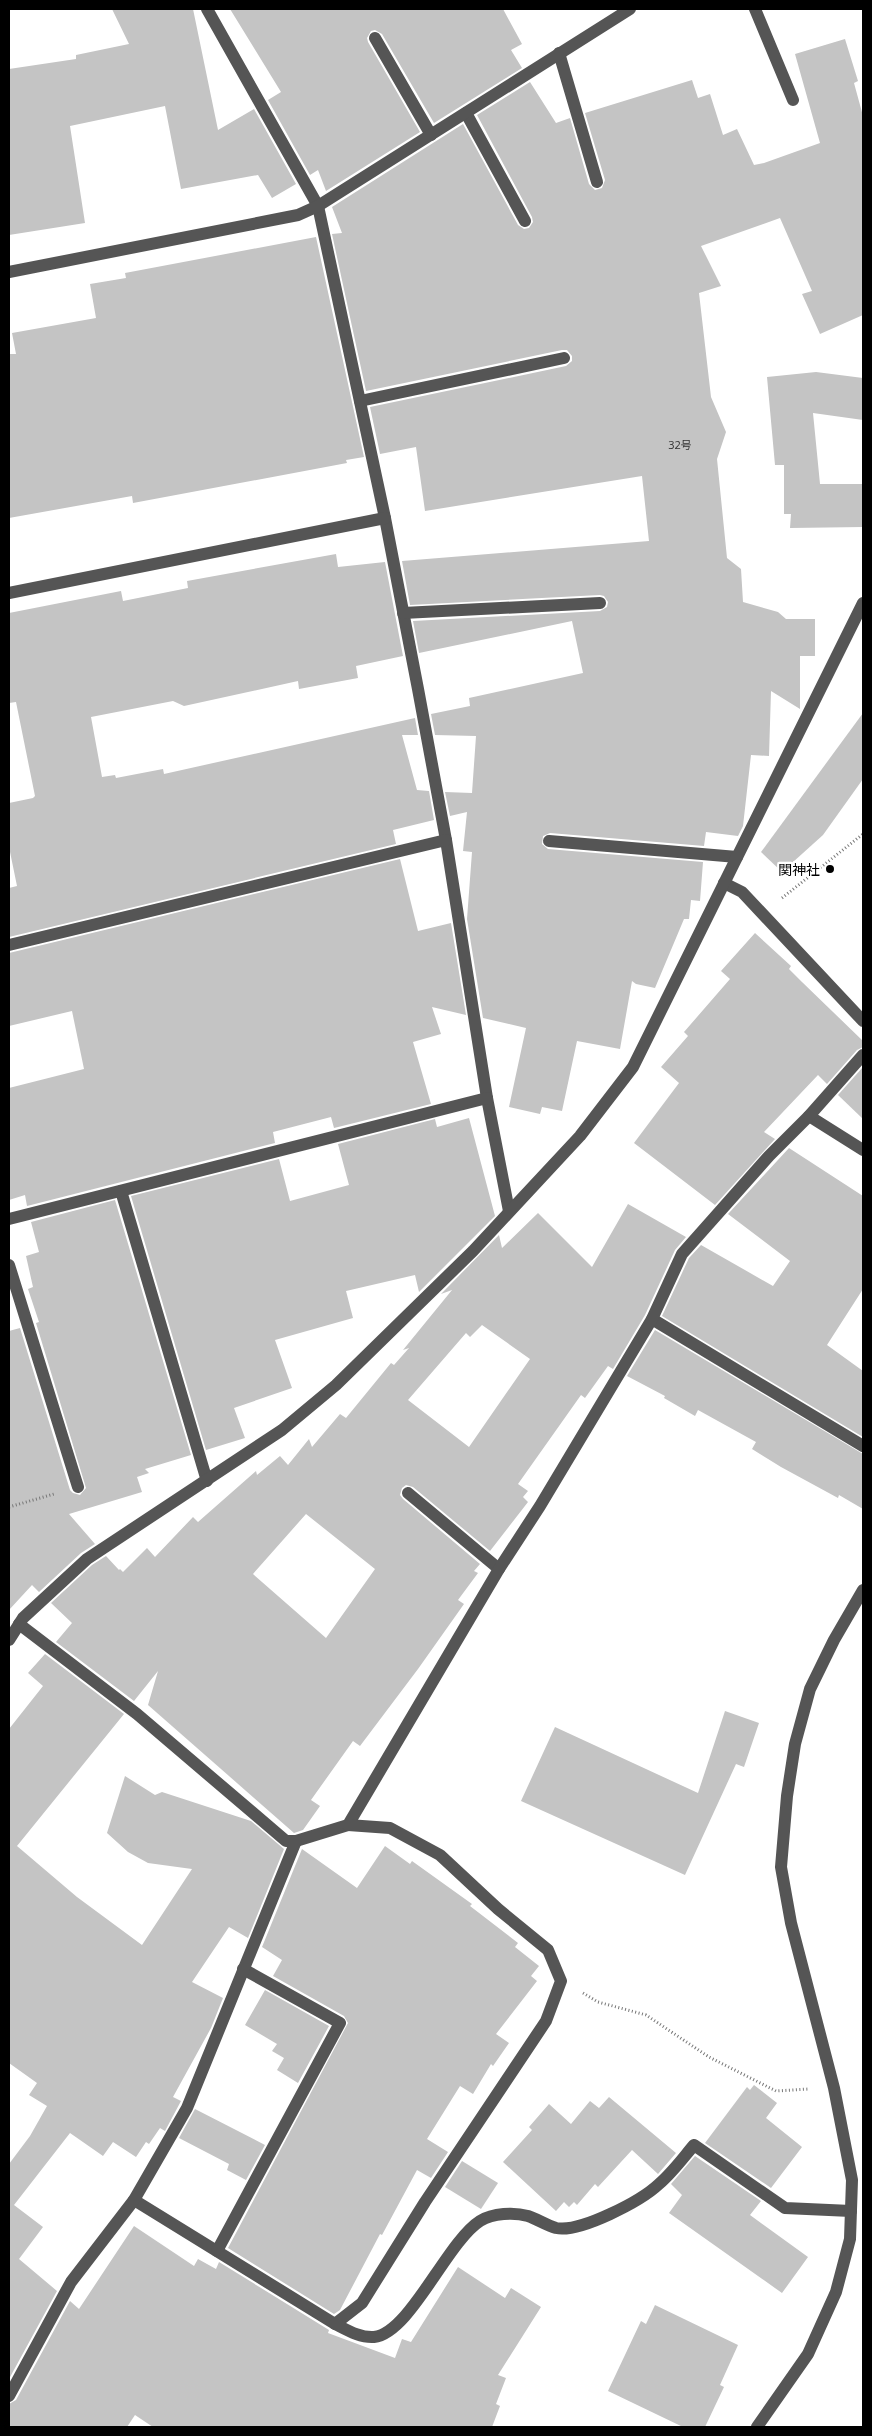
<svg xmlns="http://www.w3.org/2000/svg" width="872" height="2436" viewBox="0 0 872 2436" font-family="'Open Sans','Noto Sans JP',sans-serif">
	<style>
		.building { fill: #c4c4c4; fill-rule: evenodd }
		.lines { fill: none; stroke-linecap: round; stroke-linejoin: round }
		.path { stroke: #777; stroke-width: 3; stroke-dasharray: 1 2.5; stroke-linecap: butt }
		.minor { stroke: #555; stroke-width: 12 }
		.poi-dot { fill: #000; stroke: #fff; stroke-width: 2 }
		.labels { text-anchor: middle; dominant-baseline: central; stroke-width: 4.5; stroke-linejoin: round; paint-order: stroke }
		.number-label { font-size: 11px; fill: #313131 }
		.poi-label { font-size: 14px; fill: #000; stroke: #fff; text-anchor: end }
	</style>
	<rect width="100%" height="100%" fill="#fff"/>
	<g class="building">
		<path d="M112,9h81l25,121 36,-21 42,75 -24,14 -14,-23 -77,14 -16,-83 -95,20 15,97 -76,12v-166l67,-10v-4l53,-11z"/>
		<path d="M230,9h273l19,35 -11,6 11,18 -88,55 -52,-89 -7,-4 -4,1 -4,7 1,4 52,90 -94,59 -8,-21 -8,5 -42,-75 13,-8z"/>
		<path d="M845,39l13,42 -4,2 9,33v199l-43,19 -18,-40 10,-3 -32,-73 -79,28 20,40 -22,7 12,104 15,35 -9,27 10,99 14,11 2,33 35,10 8,7h29v37h-15v53l-29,-18 -2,65 -18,-1 -8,71 -5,10 -32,-4 -2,14 -154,-13 -7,3 -1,8 6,5 155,13 -3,39 -9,-1 -2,19h-5l-29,69 -19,-4 -4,-3 -12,68 -43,-8 -15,70 -20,-4 -2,7 -31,-7 17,-79 -43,-10 -16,-99 5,-67 -9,-1 4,-39 -17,4 -5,-24 27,1 4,-57 -41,-1 -4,-21 39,-8 -1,-8 114,-25 -11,-52 -153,32 -6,-32 187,-10 7,-4 1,-5 -4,-6 -4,-1 -190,10 -8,-44 247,-20 -7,-65 -217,35 -9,-64 -36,7 -10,-47 196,-41 6,-5v-5l-5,-6h-5l-196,41 -34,-157 10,-1 -10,-26 131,-83 55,101 6,4 5,-1 4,-6 -1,-5 -55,-102 53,-33 26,41 14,-5 19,66 6,6 7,-2 3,-8 -20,-67 107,-33 6,18 12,-4 13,41 14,-6 17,36 10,-2 56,-20 -25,-89z"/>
		<path d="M316,237l48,220 -18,3 1,3 -214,40 -1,-7 -123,22v-164h7l-4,-21 84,-15 -6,-34 36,-6 -1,-5z"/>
		<path d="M816,372l47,6v42l-50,-7 7,71h43v43l-73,1 1,-14h-7v-49h-9l-8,-88z"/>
		<path d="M336,554l2,13 47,-5 18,94 -47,10 2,12 -59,11 -1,-8 -114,25 -11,-5 -82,16 11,60 13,-2 1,3 47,-9 1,5 251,-56 3,17h-16l15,55 12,1 5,29 -41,10 3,14 -387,93v-49l8,-2 -8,-39v-44l24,-5 2,-2 -19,-94 -7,1v-90l112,-22 2,10 65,-13 -1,-7z"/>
		<path d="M863,713v66l-40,56 -41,37 -21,-20z"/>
		<path d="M400,859l18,72 33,-8 15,92 -34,-8 9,27 -28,8 18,62 -97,24 -3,-11 -58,15 2,11 -248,63 -2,-11 -16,5v-112l75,-19 -12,-58 -63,15v-73z"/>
		<path d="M755,933l36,33 -2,3 13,13 61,59v6l-6,3 -30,34 -9,-9 -54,57 11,7 -60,66 -81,-62 45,-60 -18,-16 27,-31 -4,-4 46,-53 -9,-8z"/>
		<path d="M863,1067v52l-25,-24z"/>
		<path d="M469,1118l26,98 -76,76 -4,-17 -69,16 7,27 -78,22 17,48 -58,20 11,30 -39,12 -75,-254 148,-37 11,42 59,-16 -11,-41 97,-25 2,8z"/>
		<path d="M789,1148l74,48v93l-36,56 36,26v66l-201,-121 27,-58 12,-13 72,41 17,-25 -62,-47z"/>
		<path d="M115,1200l76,255 -46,14 4,4 -12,4 5,15 -73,22 26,30 -14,9 -42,39 -7,-7 -23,25v-279l11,-3 50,162 3,3 7,2 6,-7 -50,-165 3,-1 -11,-33 5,-2 -7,-31 13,-4 -8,-30z"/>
		<path d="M628,1204l58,33 -11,13 -30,65 -32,54 -5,-3 -23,32 -4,-3 -63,89 10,7 -5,6 5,5 -38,49 -77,-64 -7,-2 -4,3 -2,7 3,4 77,65 -6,7 4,2 -20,27 6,4 -46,65 -58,77 -7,-5 -42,59 9,6 -17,24 -9,3 -146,-128 10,-34 -24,30 -78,-59 16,-19 -21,-20 41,-38 14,-9 13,14 1,-1 3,3 24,-24 8,9 38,-40 5,5 58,-51 1,4 23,-19 8,9 21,-26 3,8 28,-33 6,4 45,-55 3,2 15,-17 -6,2 49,-60 -11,4 58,-59 3,13 36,-35 54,54zM482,1325l48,34 -61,88 -61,-47 58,-67 4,4zM306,1514l69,55 -49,69 -73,-64z"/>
		<path d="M655,1330l208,124v55l-24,-14 -1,3 -57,-31 -29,-18 4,-7 -58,-32 -3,6 -31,-18 1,-2 -38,-20z"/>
		<path d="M45,1654l79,60 -107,132 60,51 65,48 50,-76 -44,-6 -20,-11 -21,-19 18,-57 30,19 7,-3 89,29 33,28 -36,89 -19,-11 -37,55 31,16 -12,30 -38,69 8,4 -16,30 -5,-3 -11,16 -3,-2 -10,15 -23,-15 -10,14 -33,-23 -56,72 29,22 -24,32 38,32 -48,88v-215l21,-28 17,-30 -18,-11 8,-12 -28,-20v-334l34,-43 -15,-13z"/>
		<path d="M725,1711l34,12 -15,44 -8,-3 -51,111 -164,-74 34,-74 143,66z"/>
		<path d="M385,1846l25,18 2,-3 60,43 -2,2 48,37 -3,4 24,19 -8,10 6,5 -41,53 13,9 -16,23 -2,-2 -18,30 -13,-8 -33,53 21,13 -17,26 -14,-8 -35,65 -2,-1 -40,76 -6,4 -106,-66 120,-225 -4,-7 -71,-40 9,-16 -20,-13 40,-98 55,39z"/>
		<path d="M265,1990l64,36 -31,57 -21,-13 7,-12 -12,-7 5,-7 -32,-19z"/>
		<path d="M754,2085l23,18 -11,15 36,29 -31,41 -66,-45 42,-56 3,3z"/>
		<path d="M609,2097l67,56 -18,21 -26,-24 -34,37 -3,-3 -18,21 -3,-3 -5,5 -5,-5 -8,9 -53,-49 29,-32 -3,-3 20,-23 22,20 19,-23 9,7z"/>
		<path d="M195,2109l70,36 -19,35 -19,-10 2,-6 -50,-26z"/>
		<path d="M695,2156l66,45 -11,14 58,42 -26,36 -113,-80 13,-18 -11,-11z"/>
		<path d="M462,2161l36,22 -17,26 -36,-22z"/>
		<path d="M134,2226l60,40 4,-7 18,10 3,-7 110,68 -1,3 67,25 7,-19 9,3 47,-75 47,31 6,-10 30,19 -43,68 8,3 -10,26 4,2 -8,21h-339l-18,-12 -8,12h-118v-23l7,-4 54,-99 9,8z"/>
		<path d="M655,2305l83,40 -18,40 4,2 -19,40h-22l-75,-36 33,-70 5,3z"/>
	</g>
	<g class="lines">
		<g class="path">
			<path d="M782,898l81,-64"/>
			<path d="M9,1507l45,-13"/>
			<path d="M583,1993l15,9 48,13 63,42 67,34 33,-2"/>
		</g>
		<g class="minor">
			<path d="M207,9l111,197 67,312 33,171 28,151 41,258 22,113"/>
			<path d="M755,9l38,91"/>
			<path d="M375,38l56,97"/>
			<path d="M559,53l38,129"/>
			<path d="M466,113l59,108"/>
			<path d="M9,272l289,-57 20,-9 312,-197"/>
			<path d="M360,401l204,-43"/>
			<path d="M9,593l376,-75"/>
			<path d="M403,613l197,-10"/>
			<path d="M549,841l188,16"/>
			<path d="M724,883l18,9 121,129"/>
			<path d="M9,945l437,-105"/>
			<path d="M809,1116l54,34"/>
			<path d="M121,1191l86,290"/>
			<path d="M9,1219l478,-121"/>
			<path d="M9,1265l69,222"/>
			<path d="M652,1319l211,127"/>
			<path d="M408,1493l91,76"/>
			<path d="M19,1624l118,90 149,127h10l52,-16 151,-256 41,-63 112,-187 30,-65 87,-98 40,-40 54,-61"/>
			<path d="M9,1640l14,-22 64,-59 195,-129 54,-45 137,-134 107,-115 53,-69 230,-464"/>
			<path d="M134,2200l201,124 27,-21 63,-101 121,-181 15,-40 -13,-31 -50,-41 -58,-54 -50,-27 -42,-3"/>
			<path d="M217,2251l123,-228 -97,-54"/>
			<path d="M335,2324c12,6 25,14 39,13 36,-4 73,-95 106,-116 13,-8 34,-9 48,-5 9,3 18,9 28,12 24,5 85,-27 103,-44 13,-11 24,-26 35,-39l91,63 66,3"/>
			<path d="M9,2396l62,-114 63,-82 53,-92 109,-267"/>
			<path d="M757,2427l51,-73 28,-62 14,-53 2,-59 -18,-92 -43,-165 -10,-56 6,-71 8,-52 15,-55 24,-49 29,-50"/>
		</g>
	</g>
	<circle class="poi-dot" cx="830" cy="869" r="5"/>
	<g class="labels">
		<g class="number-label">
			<text x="680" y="444">32号</text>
		</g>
		<g class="poi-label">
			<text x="820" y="869">関神社</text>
		</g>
	</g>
	<rect width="872" height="2436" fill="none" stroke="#000000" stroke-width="20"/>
</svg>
